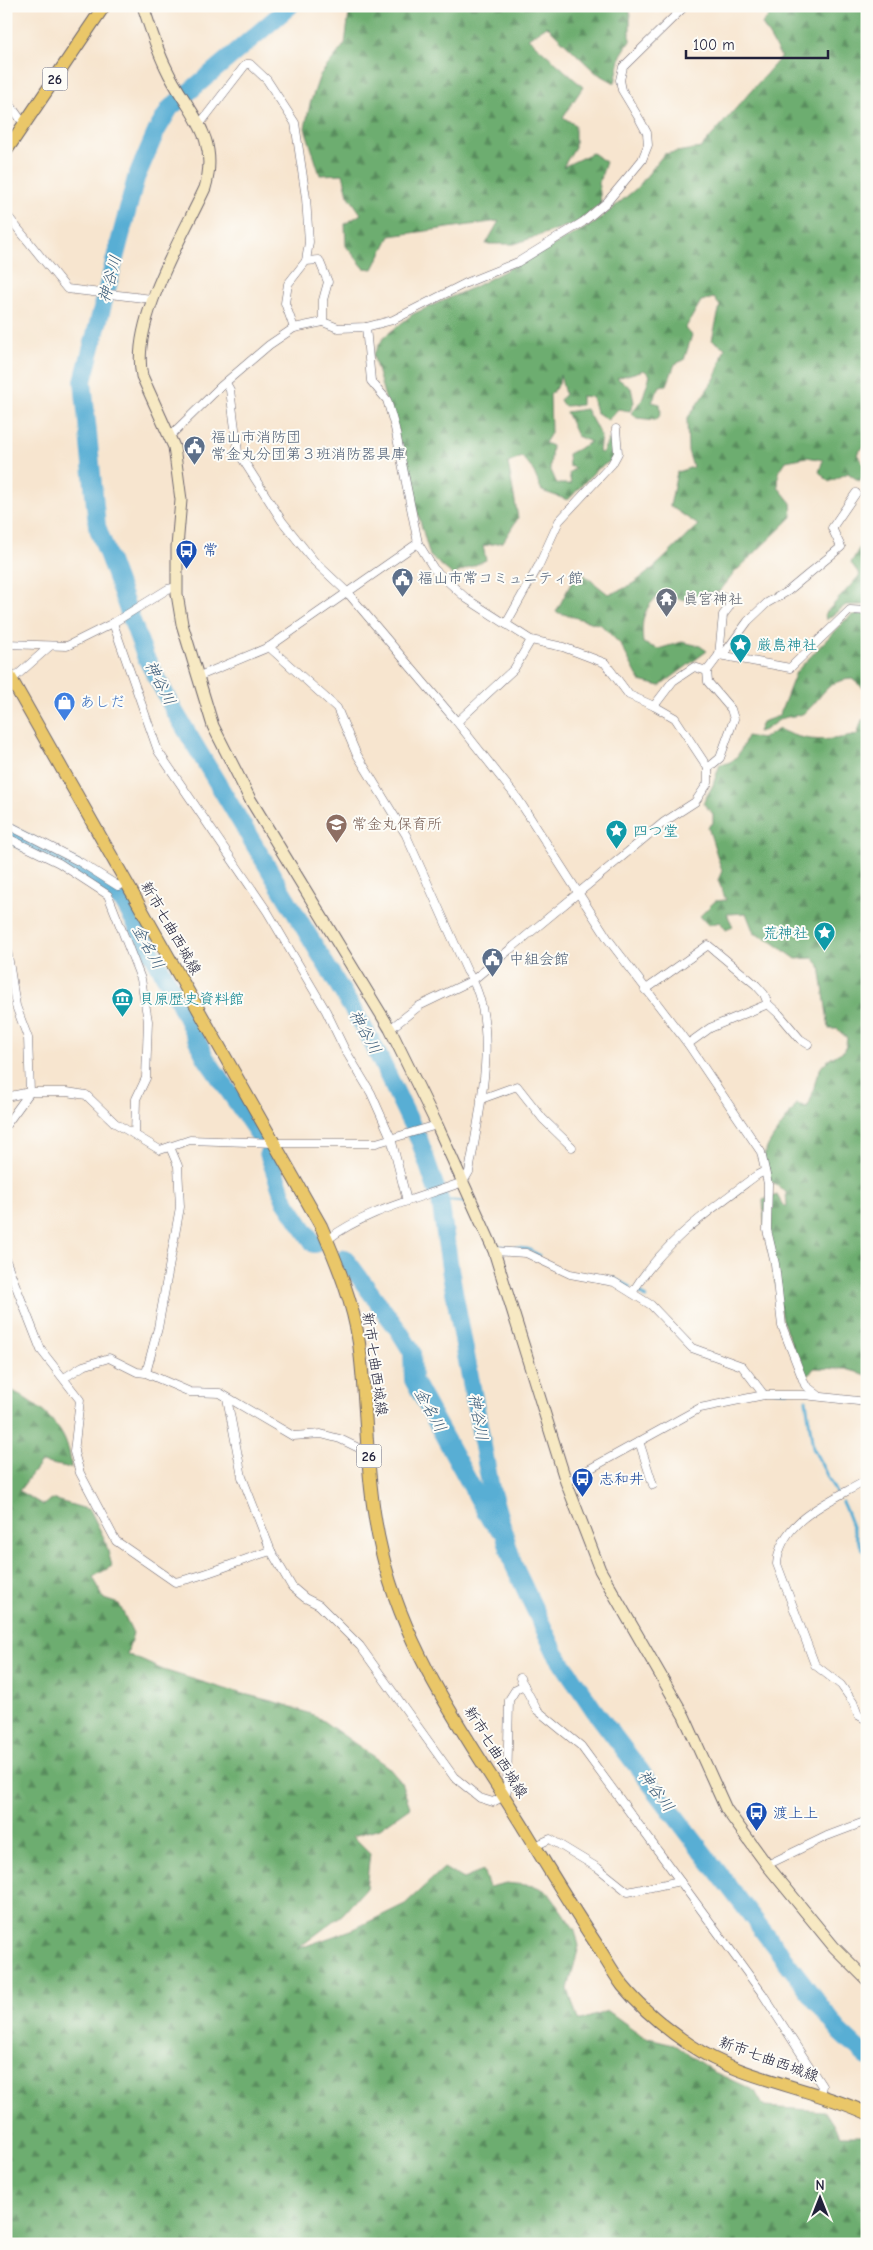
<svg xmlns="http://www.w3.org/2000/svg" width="873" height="2250" viewBox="0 0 873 2250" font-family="'Comic Neue','Klee One',sans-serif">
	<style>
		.forest { fill: url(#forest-firs); stroke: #486856 }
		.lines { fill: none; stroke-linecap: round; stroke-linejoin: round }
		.stream { stroke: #58aed4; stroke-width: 3 }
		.river { stroke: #58aed4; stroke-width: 18 }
		.street-casing { stroke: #6d666f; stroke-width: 9 }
		.secondary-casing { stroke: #6d666f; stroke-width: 13 }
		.primary-casing { stroke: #6d666f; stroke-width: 14 }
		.street { stroke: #fff; stroke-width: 8 }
		.secondary { stroke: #f7e9c3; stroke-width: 11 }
		.primary { stroke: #eac769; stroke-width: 12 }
		.labels { text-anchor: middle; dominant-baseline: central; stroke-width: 4; stroke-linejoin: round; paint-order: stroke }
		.shield { fill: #fdfcf7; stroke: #646373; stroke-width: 1 }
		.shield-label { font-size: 14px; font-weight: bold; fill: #22223b }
		.service-label { font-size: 15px; fill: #4e5e75; stroke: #fdfcf7; text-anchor: start }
		.transit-label { font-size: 15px; fill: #164399; stroke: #fdfcf7; text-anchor: start }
		.worship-label { font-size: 15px; fill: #5b616d; stroke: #fdfcf7; text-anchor: start }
		.culture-label { font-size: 15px; fill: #0d838f; stroke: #fdfcf7; text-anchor: start }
		.shop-label { font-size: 15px; fill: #366cbe; stroke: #fdfcf7; text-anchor: start }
		.education-label { font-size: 15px; fill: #785e54; stroke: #fdfcf7; text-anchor: start }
		.street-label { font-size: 15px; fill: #22223b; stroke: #fdfcf7 }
		.water-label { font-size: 16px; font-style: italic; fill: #385a78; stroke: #fdfcf7 }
	</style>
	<defs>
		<pattern id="forest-firs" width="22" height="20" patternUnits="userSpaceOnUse" patternTransform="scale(1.25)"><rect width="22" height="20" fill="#6dad70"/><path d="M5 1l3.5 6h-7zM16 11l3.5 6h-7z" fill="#598c5d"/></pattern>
	</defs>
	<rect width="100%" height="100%" fill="#fdfcf7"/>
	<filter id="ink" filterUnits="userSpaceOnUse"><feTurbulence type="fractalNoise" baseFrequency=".02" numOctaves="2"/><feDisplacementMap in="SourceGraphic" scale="10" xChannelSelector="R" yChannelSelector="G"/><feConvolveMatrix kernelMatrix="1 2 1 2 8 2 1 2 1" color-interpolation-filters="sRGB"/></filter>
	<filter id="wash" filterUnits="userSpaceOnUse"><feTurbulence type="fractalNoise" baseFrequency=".0096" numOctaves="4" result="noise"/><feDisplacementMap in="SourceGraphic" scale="20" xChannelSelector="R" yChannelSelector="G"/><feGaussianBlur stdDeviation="1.12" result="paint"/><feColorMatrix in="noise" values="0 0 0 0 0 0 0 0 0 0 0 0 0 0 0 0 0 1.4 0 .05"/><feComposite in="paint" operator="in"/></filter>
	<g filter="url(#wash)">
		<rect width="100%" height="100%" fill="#f7e5cf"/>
		<g class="forest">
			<path d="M350,6h280v35l-9,14 -6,28 -20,-11 -48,-46 -19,12 55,49 -20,30 12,8v22l-12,20 29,-14 14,9 -7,21 2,21 -25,19 -62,21h-28l13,-23 -109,15 -17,33 -9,-1 -18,-22 -1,-22 16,-10 -13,-19 -5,-21 -23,1 -15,-47 5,-24 10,-29 25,-31z"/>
			<path d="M777,6h90v437l-10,11 10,16v6l-8,5 -11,-8 -19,9 -10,-10 4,-12 -16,-3 -21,4 -7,11 -1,15 13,16 1,14 -57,55 -15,19 -33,9 -28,-4c-17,12 -18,28 -16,47l15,6 24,-7 18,4 7,5 -47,35 -20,-5 -19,-36 -20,-20 -45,-13 22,-42 30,24c32,-6 66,-47 90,-69l-28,-19 7,-34 16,-5 -5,-16 -1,-32 28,-41 10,-30 -13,-8 8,-34 -6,-8 -13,3 -16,28 7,6 -8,25 -9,4 -8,21 -7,1 -8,16 8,2 1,10 -5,6 -19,-2 -6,-5 11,-13 8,-25 -6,-5 -27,8 14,10 3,14 -4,9 -12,-2 -10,11 -12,-8 -4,-15 -11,-1v9l-17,1 -4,-6 5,-6 -5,-19 -1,9 -9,11 1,38 -6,10 7,3 -2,22 7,16h14l-2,-11 6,-5 -6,-2 -1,-12 23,-12 -14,-6 -11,-24 20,-3 15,27 -2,16 3,1 7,-14 8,11 -5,10 -16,10 -28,30 -26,-9 -9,-21 -11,-13 -14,6 10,55 -15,24 -20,4 3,14 -33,15 -23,-19 -57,-201 11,-18 29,-23 63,-28 119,-63 43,-36 26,-33 37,-6 80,-91 -19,-33z"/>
			<path d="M867,534v71h-21l-20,15 -1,-6 35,-39 -9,-12z"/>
			<path d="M867,614v77l-15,-12c-27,2 -28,16 -45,32 -6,6 -18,4 -26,8 -8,4 -13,11 -23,13l4,-10 17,-6 17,-44 47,-50 9,-7z"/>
			<path d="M867,719v656l-21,-6 -32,-1 -8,11 -22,-54 -19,-94 -2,-31 14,-5 5,9 5,3 -1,-15 -17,-12c-2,-7 -6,-16 -5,-23 1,-13 25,-40 33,-53l10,3c8,-12 6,-26 13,-38 5,-9 17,-14 25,-19l2,-12 -10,-9h-8l-9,-63 -7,-8 -17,1 -25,-18 -17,-8 -8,-20 -19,1 6,13 -7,3 -6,-8 -12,3 -8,-9 15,-15 11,-1 -8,-20 4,-9 -14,-44 5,-4v-9l-10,-11 10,-18 7,-21c17,0 21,-14 27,-28l15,3 17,-10c26,14 50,12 78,6l5,-15z"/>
			<path d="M6,1387c33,18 65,41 65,81l-30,-6 -22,29 24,14 9,-6 38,11 15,30 7,26 -19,11 11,22 15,5 14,29 -6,21 36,16 69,21 51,13 33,12 72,51 13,15 9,25 -30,21 -27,8 17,17 -4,35 -23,26 -46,35 57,-20 51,-25 39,-36 19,11 20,-8 6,16 17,-4 29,3 13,6 27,38 4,16 -11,43 10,32 30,-10 36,26 30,7 38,27 43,20 9,16 60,4 16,25h27v108h-861z"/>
		</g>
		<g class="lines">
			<g class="stream">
				<path d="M440,1200l24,2 11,20"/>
				<path d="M498,1246l30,3 11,6"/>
				<path d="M613,1278l17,9"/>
				<path d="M639,1292l7,6"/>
				<path d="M754,1376l13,14 21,1"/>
				<path d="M806,1400l7,48 24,47"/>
				<path d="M842,1502c9,18 12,37 25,53"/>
			</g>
			<g class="river">
				<path d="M290,6l-120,102 -14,24 -20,46 -53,203 14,145 48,130 30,56 196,328 49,102 20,58 11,75 40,214 23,77 41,86 39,58 247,323 26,24"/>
				<path d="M6,832l80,43 21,13 17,15 53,95 28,59 54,78"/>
				<path d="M268,1153l16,46 30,45"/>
				<path d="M345,1258l54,73 13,21 1,28 77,140 10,9"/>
			</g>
		</g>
	</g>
	<g filter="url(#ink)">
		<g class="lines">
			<defs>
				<g id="street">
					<path d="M6,99l18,25"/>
					<path d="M199,125l47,-61h4l17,16 28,43 11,75 3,44 -3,19 -18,23 -3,19 9,25"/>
					<path d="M6,214l61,75 85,10"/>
					<path d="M306,261l13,-1 9,22 -5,18v22"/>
					<path d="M366,327l5,54 16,19 8,28 23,115 16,26 33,30 64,41 32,7 42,16 24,32 25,11 21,12 33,50v15l-13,19 -31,20 -191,158 -54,26 -29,23"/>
					<path d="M226,383l4,7 8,62 44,69 32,40 33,31 110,130 61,77 90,140 80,105 73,108 7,32 -1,46 8,34 7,62 23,59 14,11"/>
					<path d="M170,436l50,-49 49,-42 25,-17 29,-6 15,6 28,-1 27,-7 73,-37 52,-21 65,-40 24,-20 35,-42 6,-15 -1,-12 -7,-13 -18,-30 -2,-10 3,-13 62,-61"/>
					<path d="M697,601c11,-4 22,-8 32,-1v7l-6,8 -4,40 71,13 60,-58 17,1"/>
					<path d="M113,623l45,128 109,160 59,100 18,37 27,45 20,45 16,63"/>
					<path d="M506,624l33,-59 20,-44 53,-57 6,-11 -2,-24"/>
					<path d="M6,644l61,2 46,-23 55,-34 9,-2"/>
					<path d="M269,647l68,61 19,45 50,82 61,136c35,50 12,144 2,201l-6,10c-43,16 -99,29 -136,58"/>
					<path d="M197,677l72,-30 149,-104"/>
					<path d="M6,685l43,-38"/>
					<path d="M654,706l19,-25 21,-14 13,4"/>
					<path d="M457,722l57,-53 17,-29"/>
					<path d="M708,768l12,-10 14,-39 -3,-10 -23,-27 -1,-11 12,-16 7,-4 22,-30 19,-18 21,-12 53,-44 -9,-19 24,-35"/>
					<path d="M6,824l74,38 38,24 8,-3"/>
					<path d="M6,837l53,26 49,32 33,84 7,42 -2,57 -10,21 -1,36"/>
					<path d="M6,943l10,63 12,32 2,54 -24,33"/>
					<path d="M645,990l63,-45 48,40 8,9 4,10 11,10 21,25 8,5"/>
					<path d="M688,1044l22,-16 58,-24"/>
					<path d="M6,1097l24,-5h37l19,3 29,28 45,27 30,-10 85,3h101l61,-18"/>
					<path d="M481,1099l36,-13 26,33 29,28"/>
					<path d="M494,1251l32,2 44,21 44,8 37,23 41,43 50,18 22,29"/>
					<path d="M6,1261l35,89 39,50 -6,52 6,21 36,68 59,41c33,-6 64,-22 96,-31"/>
					<path d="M632,1293c31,-51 78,-83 125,-118l8,-4"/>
					<path d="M146,1373l12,-45 22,-121 -2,-41 -8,-19"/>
					<path d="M64,1378l19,-12 26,-8 28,14 9,1 44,19 30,1 73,43 28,-2 19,5 29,14"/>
					<path d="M227,1398l15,79 29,74 21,36 13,11 14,7 41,41 94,131 26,21 13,4 11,-6 3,-6 2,-90 7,-11 8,-4"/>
					<path d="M639,1441l14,44"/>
					<path d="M867,1480c-35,21 -87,39 -90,84l38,101 26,20 12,17 5,13 9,5"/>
					<path d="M566,1482l134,-74 64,-13h40l63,7"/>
					<path d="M520,1678l17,32 44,36 99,135"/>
					<path d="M535,1846l15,-7 48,29 30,24 52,-11 82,112 60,93 -2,8"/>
					<path d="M767,1865l60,-29 40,-15"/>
				</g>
				<path id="secondary" d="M143,6c7,21 13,42 23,62 19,42 55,66 39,120 -23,50 -75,134 -63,188l32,71 7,53 -4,47v47l5,30 31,102 37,73 140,230 47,96 57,126 72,231 34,88 84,146 42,93 41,56 67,82 33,33"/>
				<g id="primary">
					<path d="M6,151l98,-145"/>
					<path d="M6,670l315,556c16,37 32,76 38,117 9,69 6,142 23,210 24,103 88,188 143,277 22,36 44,73 68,109 10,15 19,32 30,47 19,23 42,42 67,59 52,35 120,42 177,68"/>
				</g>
			</defs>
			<use href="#street" class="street-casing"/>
			<use href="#secondary" class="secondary-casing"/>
			<use href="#primary" class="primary-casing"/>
			<use href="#street" class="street"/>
			<use href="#secondary" class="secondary"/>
			<use href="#primary" class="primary"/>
		</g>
	</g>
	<defs>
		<symbol id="civic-pin" viewBox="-11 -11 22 30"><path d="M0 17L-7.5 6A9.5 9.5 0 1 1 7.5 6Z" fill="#5c6f8a" stroke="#fdfcf7"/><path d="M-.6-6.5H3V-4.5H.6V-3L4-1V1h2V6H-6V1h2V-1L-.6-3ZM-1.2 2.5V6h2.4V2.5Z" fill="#fff"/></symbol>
		<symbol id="bus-pin" viewBox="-11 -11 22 30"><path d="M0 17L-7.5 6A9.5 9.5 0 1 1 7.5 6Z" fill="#1a4fb4" stroke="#fdfcf7"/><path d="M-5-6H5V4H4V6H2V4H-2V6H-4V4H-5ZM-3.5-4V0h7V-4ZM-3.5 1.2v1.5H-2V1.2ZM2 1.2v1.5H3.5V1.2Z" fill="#fff"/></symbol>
		<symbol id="temple-pin" viewBox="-11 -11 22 30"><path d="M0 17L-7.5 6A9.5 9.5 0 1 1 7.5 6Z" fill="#6b7280" stroke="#fdfcf7"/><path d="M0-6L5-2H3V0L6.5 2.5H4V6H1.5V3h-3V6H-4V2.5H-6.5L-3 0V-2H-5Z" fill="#fff"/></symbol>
		<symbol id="sight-pin" viewBox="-11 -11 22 30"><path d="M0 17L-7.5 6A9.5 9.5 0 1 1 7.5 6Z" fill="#0f9aa8" stroke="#fdfcf7"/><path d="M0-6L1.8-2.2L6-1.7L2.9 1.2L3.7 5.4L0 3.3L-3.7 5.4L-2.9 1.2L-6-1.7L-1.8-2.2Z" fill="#fff"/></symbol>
		<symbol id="shop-pin" viewBox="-11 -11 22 30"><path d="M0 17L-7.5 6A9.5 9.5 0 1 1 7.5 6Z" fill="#3f7fe0" stroke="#fdfcf7"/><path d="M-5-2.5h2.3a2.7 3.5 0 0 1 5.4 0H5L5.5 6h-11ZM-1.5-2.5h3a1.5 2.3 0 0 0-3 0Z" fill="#fff"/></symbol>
		<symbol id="school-pin" viewBox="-11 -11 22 30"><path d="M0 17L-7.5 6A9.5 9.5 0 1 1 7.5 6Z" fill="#8d6e63" stroke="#fdfcf7"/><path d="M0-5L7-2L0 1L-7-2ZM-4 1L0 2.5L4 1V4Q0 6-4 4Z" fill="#fff"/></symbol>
		<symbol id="museum-pin" viewBox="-11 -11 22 30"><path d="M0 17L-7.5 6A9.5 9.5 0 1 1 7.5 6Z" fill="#0f9aa8" stroke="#fdfcf7"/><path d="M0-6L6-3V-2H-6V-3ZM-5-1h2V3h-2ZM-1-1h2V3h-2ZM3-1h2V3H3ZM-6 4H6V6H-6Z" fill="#fff"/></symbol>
	</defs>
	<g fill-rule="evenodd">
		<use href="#civic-pin" x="182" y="434" width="25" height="34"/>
		<use href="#bus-pin" x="174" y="538" width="25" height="34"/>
		<use href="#civic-pin" x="390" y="566" width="25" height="34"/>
		<use href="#temple-pin" x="654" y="586" width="25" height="34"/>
		<use href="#sight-pin" x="728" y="632" width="25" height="34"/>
		<use href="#shop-pin" x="52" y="690" width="25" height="34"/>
		<use href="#school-pin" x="324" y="812" width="25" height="34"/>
		<use href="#sight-pin" x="604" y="818" width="25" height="34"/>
		<use href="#sight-pin" x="812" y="920" width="25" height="34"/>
		<use href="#civic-pin" x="480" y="946" width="25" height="34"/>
		<use href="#museum-pin" x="110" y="986" width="25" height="34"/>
		<use href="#bus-pin" x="570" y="1466" width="25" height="34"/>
		<use href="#bus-pin" x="744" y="1800" width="25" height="34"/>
	</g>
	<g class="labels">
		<g class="shield">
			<rect x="42.5" y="67.5" width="25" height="23" rx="4"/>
			<rect x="356.5" y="1444.5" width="25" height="23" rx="4"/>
		</g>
		<g class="shield-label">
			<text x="55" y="79">26</text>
			<text x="369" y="1456">26</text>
		</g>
		<g class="service-label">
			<text x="211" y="437">福山市消防団<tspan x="211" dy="17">常金丸分団第３班消防器具庫</tspan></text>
			<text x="418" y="578">福山市常コミュニティ館</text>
			<text x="509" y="959">中組会館</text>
		</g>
		<g class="transit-label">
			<text x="203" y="550">常</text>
			<text x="599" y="1479">志和井</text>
			<text x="773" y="1813">渡上上</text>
		</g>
		<g class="worship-label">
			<text x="683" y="599">眞宮神社</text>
		</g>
		<g class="culture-label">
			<text x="757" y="645">厳島神社</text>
			<text x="633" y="831">四つ堂</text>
			<text x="808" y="933" text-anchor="end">荒神社</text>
			<text x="139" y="999">貝原歴史資料館</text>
		</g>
		<g class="shop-label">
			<text x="80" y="702">あしだ</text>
		</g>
		<g class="education-label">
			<text x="352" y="824">常金丸保育所</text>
		</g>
		<g class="street-label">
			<text transform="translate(171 928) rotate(60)">新市七曲西城線</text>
			<text transform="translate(375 1364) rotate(82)">新市七曲西城線</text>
			<text transform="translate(496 1752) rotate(58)">新市七曲西城線</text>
			<text transform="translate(769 2059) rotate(20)">新市七曲西城線</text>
		</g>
		<g class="water-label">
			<text transform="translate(110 279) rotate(-75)">神谷川</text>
			<text transform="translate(160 683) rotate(63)">神谷川</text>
			<text transform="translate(148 947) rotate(61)">金名川</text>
			<text transform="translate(365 1032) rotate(61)">神谷川</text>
			<text transform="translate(430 1410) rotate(61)">金名川</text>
			<text transform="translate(478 1417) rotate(80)">神谷川</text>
			<text transform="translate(656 1791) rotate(53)">神谷川</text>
		</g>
	</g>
	<rect width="873" height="2250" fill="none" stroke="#fdfcf7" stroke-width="25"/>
	<g transform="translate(820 2198)" stroke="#fdfcf7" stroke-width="4" paint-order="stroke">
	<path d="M0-4L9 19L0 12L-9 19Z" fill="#22223b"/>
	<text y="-8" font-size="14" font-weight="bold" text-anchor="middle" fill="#22223b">N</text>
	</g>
	<path d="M686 50v8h142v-8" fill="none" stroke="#22223b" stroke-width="2.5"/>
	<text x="693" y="50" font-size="15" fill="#22223b" stroke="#fdfcf7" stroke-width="4" paint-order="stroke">100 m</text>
</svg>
